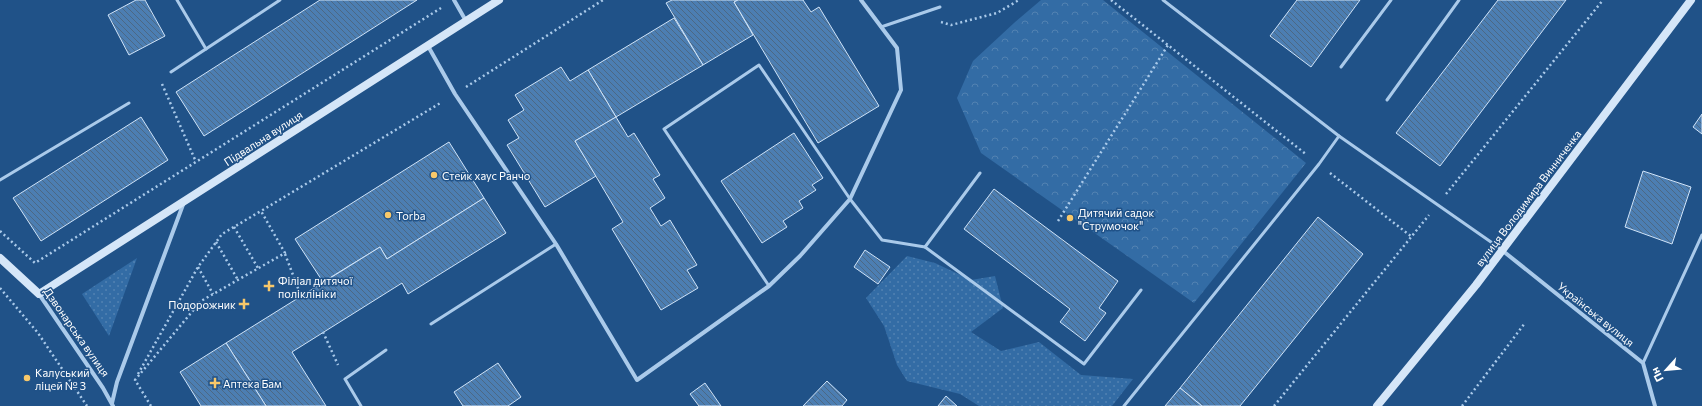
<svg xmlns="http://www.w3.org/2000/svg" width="1702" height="406" viewBox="0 0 1702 406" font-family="Commissioner,sans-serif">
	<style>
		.grass { fill: url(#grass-dots) }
		.forest { fill: url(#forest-crowns) }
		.building { fill: url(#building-back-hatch); stroke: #cfe3f8 }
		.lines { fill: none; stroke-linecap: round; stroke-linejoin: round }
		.path { stroke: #aacaea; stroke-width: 2.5; stroke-dasharray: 2 3; stroke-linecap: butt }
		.service { stroke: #aacaea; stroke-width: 3 }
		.minor { stroke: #aacaea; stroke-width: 4 }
		.secondary { stroke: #d5e6f8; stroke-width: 8 }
		.poi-dot { fill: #f8c86a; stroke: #205288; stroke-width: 1.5 }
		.labels { text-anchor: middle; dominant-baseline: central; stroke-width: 3; stroke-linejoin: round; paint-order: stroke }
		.street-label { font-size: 11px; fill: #fff; stroke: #205288 }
		.poi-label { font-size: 11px; fill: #fff; stroke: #205288; text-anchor: start }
	</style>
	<defs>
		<pattern id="grass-dots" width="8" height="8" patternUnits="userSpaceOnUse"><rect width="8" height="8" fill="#336ca5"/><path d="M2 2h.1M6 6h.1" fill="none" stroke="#5282b2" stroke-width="1.8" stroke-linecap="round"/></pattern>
		<pattern id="forest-crowns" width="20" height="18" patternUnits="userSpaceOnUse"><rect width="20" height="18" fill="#336ca5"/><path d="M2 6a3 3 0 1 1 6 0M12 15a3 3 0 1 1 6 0" fill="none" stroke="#5282b2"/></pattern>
		<pattern id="building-back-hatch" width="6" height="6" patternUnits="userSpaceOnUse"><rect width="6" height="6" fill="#4c7eb2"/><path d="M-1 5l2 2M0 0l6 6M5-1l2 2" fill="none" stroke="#4c6884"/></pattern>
	</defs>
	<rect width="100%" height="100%" fill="#205288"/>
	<g class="grass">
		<path d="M907,256l28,7 36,17 24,-4 8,32 -32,24 30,19 38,-9 42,33 52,4 -21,27h-133l-19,-12 -53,-13 -10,-16 -13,-39 -18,-28z"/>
		<path d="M137,258l-28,78 -27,-42z"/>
	</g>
	<path class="forest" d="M1041,0h62l203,163 -112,140 -213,-150 -24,-55 16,-37 41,-38z"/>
	<g class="building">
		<path d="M136,0h9l20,36 -36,19 -21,-40z"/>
		<path d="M320,0h97l-213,136 -28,-44z"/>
		<path d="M672,0h66l-4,2 19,33 -50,30 -37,-62z"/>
		<path d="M738,0h65l8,12 8,-5 60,99 -61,37 -84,-141z"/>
		<path d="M1297,0h63l-49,67 -41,-31z"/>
		<path d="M1498,0h68l-126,166 -44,-33z"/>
		<path d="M674,18l29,47 -87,52 -28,-47z"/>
		<path d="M561,67l9,14 18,-11 28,47 -41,24 21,35 -51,31 -38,-62 12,-7 -11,-18 16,-10 -9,-15z"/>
		<path d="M1702,114v20l-9,-7z"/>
		<path d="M141,117l27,43 -127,81 -28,-43z"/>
		<path d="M616,117l12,20 6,-4 26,42 -7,4 12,19 -15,10 11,18 9,-6 27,45 -10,5 11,18 -37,22 -49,-81 11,-7 -48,-81z"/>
		<path d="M794,133l29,45 -11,7 4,5 -17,11 4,7 -20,13 4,6 -25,16 -41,-62z"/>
		<path d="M449,142l35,56 -97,61 -7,-12 -57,35 -28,-43z"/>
		<path d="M1643,171l48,16 -19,57 -47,-17z"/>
		<path d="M994,189l124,92 -19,27 7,5 -21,28 -25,-19 10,-13 -106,-80z"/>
		<path d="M484,198l22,35 -98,61 -6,-11 -110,69 34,54h-60l-40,-63 154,-96 7,12z"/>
		<path d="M1318,217l45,37 -123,152h-38l-22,-18z"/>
		<path d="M865,250l25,17 -12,17 -24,-17z"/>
		<path d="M226,343l40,63h-65l-21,-34z"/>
		<path d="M498,363l23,34 -13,9h-45l-9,-14z"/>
		<path d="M827,381l20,19 -5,6h-39z"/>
		<path d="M705,383l16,23h-22l-9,-12z"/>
		<path d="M1180,388l22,18h-37z"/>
		<path d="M946,396l11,10h-19z"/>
	</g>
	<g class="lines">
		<g class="path">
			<path d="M1111,0l196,155"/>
			<path d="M941,22l10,3 46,-12 22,-13"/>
			<path d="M162,84l34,78"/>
			<path d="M466,87l137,-87"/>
			<path d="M1330,173l82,64"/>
			<path d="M1446,194l157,-194"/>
			<path d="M1058,221l110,-176"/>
			<path d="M234,227l24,41"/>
			<path d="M0,231l35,32 406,-255"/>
			<path d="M216,242l22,38"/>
			<path d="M285,254l16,42"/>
			<path d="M198,267l15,27"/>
			<path d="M0,288l38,45 49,73"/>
			<path d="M323,332l15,33"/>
			<path d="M138,374l60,-107 24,-33 39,-23"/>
			<path d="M151,406l-16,-26 66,-79 84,-48 -24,-42 181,-109"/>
			<path d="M1274,406l155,-191"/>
			<path d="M1462,406l63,-83"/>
		</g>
		<g class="service">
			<path d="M177,0l29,49"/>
			<path d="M1163,0l176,136"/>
			<path d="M881,27l59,-20"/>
			<path d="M1341,67l50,-67"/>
			<path d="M171,72l109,-72"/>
			<path d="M1387,100l72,-100"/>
			<path d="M0,180l129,-77"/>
			<path d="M925,247l159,117 57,-74"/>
			<path d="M769,286l-105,-157 95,-64 91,134 32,41 43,7 55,-74"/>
			<path d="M431,324l125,-80"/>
			<path d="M1643,363l59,-128"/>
			<path d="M361,406l-16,-27 41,-29"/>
			<path d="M1124,406l195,-242 20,-28 162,113"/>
		</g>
		<g class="minor">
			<path d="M454,0l12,21"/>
			<path d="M428,46l27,48 101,150 81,136 132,-94 31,-30 50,-57 51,-109 -4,-42 -36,-48"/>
			<path d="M1503,251l140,112 12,43"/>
			<path d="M39,294l64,94 10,18"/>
			<path d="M112,403l5,-21 67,-180"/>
		</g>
		<g class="secondary">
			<path d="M0,258l39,36 460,-294"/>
			<path d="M1377,406l99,-121 215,-285"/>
		</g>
	</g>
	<g class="poi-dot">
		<circle cx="434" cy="175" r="4"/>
		<circle cx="388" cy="215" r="4"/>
		<circle cx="1070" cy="218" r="4"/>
		<path d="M267 280h4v4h4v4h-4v4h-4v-4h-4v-4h4z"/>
		<path d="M242 298h4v4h4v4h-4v4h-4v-4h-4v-4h4z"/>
		<circle cx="27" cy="378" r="4"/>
		<path d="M213 377h4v4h4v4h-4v4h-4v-4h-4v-4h4z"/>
	</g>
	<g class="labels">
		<g class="street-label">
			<text transform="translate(263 138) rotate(-33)">Підвальна вулиця</text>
			<text transform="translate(1528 198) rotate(-53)">вулиця Володимира Винниченка</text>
			<text transform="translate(1596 314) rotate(39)">Українська вулиця</text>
			<text transform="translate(77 332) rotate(55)">Дзвонарська вулиця</text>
		</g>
		<g class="poi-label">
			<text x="442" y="175">Стейк хаус Ранчо</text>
			<text x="1078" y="212">Дитячий садок<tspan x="1078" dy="13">"Струмочок"</tspan></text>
			<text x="396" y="215">Torba</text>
			<text x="278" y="280">Філіал дитячої<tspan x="278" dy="13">поліклініки</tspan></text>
			<text x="236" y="304" text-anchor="end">Подорожник</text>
			<text x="35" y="372">Калуський<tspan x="35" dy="13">ліцей № 3</tspan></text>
			<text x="223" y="383">Аптека Бам</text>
		</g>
	</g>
	<g transform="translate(1666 370) rotate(243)" stroke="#205288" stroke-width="3" paint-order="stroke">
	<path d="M0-3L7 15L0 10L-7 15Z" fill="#ffffff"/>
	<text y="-6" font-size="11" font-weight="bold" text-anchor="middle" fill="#ffffff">Пн</text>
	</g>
</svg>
